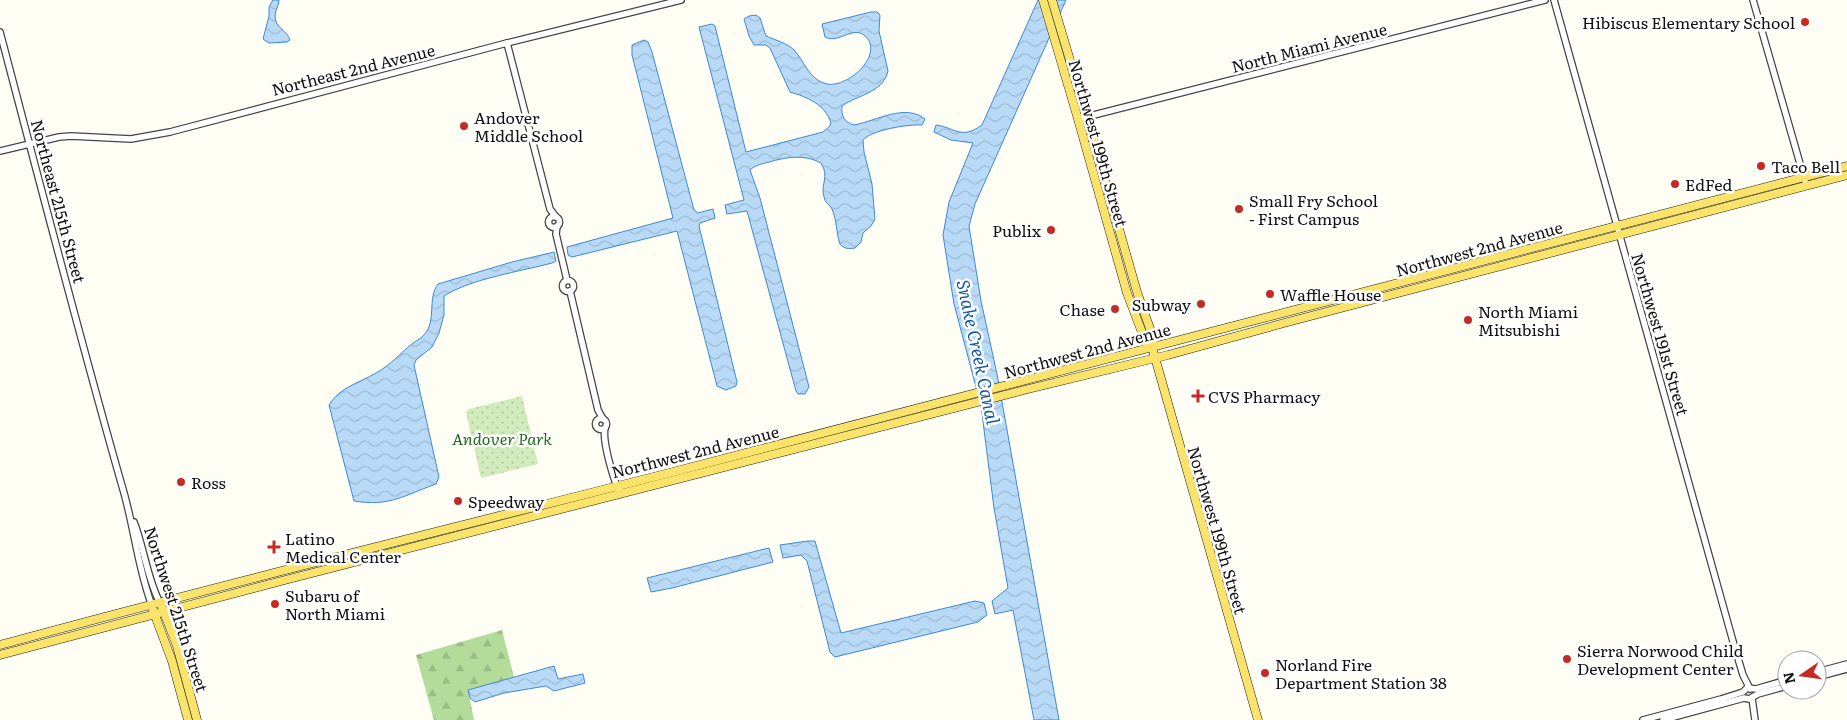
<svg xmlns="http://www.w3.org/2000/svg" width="1847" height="720" viewBox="0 0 1847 720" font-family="Literata,serif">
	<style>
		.grass { fill: url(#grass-dots) }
		.forest { fill: url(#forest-firs) }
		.water { fill: url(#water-waves); stroke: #3e89d0 }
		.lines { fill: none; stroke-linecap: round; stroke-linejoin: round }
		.tertiary-casing { stroke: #444; stroke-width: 8 }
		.primary-casing { stroke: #222; stroke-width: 9 }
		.tertiary { stroke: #fff; stroke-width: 5.5 }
		.primary { stroke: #fae36a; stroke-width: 8 }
		.poi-dot { fill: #c42b25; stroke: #fff; stroke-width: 2 }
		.labels { text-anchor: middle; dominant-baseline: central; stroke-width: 5; stroke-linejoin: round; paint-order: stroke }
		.poi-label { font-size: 16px; fill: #111; stroke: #fff; text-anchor: start }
		.street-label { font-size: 16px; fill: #111; stroke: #fff }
		.park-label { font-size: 16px; font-style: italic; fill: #286b1f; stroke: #fff }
		.water-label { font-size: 18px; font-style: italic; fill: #165ba6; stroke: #fff }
	</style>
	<defs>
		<pattern id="grass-dots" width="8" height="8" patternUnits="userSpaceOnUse" patternTransform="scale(1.25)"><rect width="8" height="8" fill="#d1ebbc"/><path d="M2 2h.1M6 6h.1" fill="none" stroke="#b2c8a1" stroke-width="1.8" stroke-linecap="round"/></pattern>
		<pattern id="forest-firs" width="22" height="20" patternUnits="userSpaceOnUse" patternTransform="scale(1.25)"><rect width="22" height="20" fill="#b3dc9b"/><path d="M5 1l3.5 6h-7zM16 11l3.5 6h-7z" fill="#99bc84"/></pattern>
		<pattern id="water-waves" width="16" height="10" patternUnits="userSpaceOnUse" patternTransform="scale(1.25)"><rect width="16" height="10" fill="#b8daf7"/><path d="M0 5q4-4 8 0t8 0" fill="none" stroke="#9dbad3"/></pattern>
	</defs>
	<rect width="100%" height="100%" fill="#fffef4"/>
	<path class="grass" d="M522,396l16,68 -57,14 -15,-66 3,-3z"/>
	<path class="forest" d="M502,630l12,47 -46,13 6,30h-40l-18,-65z"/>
	<g class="water">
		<path d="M273,0h6c0,6 -4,10 -4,16 0,12 12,14 15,24l-3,2 -18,1 -6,-4 6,-23v-9z"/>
		<path d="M1038,0h28l-91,204 -6,22 12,75 16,73 62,346h-25l-21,-110 -18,4 -3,-13 16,-13 -14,-80 -13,-102 -27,-102 -11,-69 6,-33 24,-59 -22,-3 -17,-8 2,-7c20,3 25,15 46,0z"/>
		<path d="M871,12h6l3,3 -1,16 9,40c-5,22 -31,24 -46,35 -1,10 2,16 12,19 22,-4 51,-22 71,-6l-3,6c-13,-1 -51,5 -59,15l1,12 8,32 3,35 -4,7 -8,7 -2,9 -6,6c-6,1 -11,1 -15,-4 -4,-11 -3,-24 -8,-35 -2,-4 -7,-6 -8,-12 -4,-13 6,-20 -3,-34 -17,-9 -34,-6 -52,-1 -7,2 -14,3 -19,8l10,28 49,189 -4,7h-7l-2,-3 -49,-180 -20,3 -2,-9 19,-5 -45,-173 13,-3 3,2 31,126 77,-20 7,-6 1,-3c-6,-19 -24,-26 -41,-31l-20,-44 -4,-3h-12l-5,-9 -5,-17 5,-3 7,-1 4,3 6,18c9,4 21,7 28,14 11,12 15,30 33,34 22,4 59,-31 37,-49 -12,-9 -25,9 -39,2l-3,-13z"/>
		<path d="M644,40l4,2 4,10 42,158 4,3 15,-4 2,9 -15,5 -1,3 38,156 -1,4 -10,4 -9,-4 -40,-155 -105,26 -4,-2 -1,-8 106,-29 -41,-163v-10z"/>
		<path d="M554,252l2,9 -4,2c-30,8 -82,16 -108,33v19l-5,18 -7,14 -16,13 -2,5 25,112 -3,7c-31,11 -46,23 -82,17l-25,-96c11,-18 30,-22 47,-32 16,-9 22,-18 36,-29 3,-3 9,-5 12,-9 13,-14 3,-37 14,-51l74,-22z"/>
		<path d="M808,541h7l26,92 134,-32 9,2 3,12 -9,7 -143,35 -5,-5 -23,-91 -6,-6 -18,3 -3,-13z"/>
		<path d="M769,548l4,14 -101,26 -21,4 -4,-14z"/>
		<path d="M554,666l4,13 25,-5 2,9 -31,8 -8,-5 -42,7 -29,9 -5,-4 -2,-8z"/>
	</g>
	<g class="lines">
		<defs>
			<g id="tertiary">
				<path d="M1554,0l180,645 9,30 7,14"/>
				<path d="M1753,0l52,181"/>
				<path d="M0,32c40,152 79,303 122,454 12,39 15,79 29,117"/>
				<path d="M507,43l43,166 6,8"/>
				<path d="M1078,119l467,-119"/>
				<path d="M0,151l59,-14 12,-1 60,3 39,-7 337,-89 174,-43"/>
				<circle cx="554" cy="222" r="5.5"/>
				<path d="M557,226l-1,8 11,46"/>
				<circle cx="568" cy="286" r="5.5"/>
				<path d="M570,291l28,119 5,9"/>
				<circle cx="601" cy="424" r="5.5"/>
				<path d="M605,428c-3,13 9,55 16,66"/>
				<path d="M134,522c10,26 13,55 25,79"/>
				<path d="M1817,672l30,-8"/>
				<path d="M1817,677l30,-8"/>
				<path d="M1752,698l3,22"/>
				<path d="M1643,720l78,-21 22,-7 4,-4 9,1 31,-9"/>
				<path d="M1663,720l81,-22 5,1 9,-5 29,-8"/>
			</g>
			<g id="primary">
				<path d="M1043,0l35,119 49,174 19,50 6,4"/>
				<path d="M1052,0l35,117 50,175 17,48 -2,7 106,373"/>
				<path d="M162,607l15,39 20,74"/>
				<path d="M153,610l19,51 16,59"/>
				<path d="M0,645c222,-61 446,-115 669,-172 393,-102 785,-205 1178,-307"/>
				<path d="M0,655l285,-75 739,-190 144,-35 116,-32 563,-148"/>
			</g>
		</defs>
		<use href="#tertiary" class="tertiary-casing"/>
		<use href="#primary" class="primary-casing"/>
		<use href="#tertiary" class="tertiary"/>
		<use href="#primary" class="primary"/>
	</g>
	<g class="poi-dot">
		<circle cx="1805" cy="22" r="5"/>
		<circle cx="464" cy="126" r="5"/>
		<circle cx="1761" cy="166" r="5"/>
		<circle cx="1675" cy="184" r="5"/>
		<circle cx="1239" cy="209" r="5"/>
		<circle cx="1051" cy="230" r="5"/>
		<circle cx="1270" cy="294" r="5"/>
		<circle cx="1201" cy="304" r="5"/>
		<circle cx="1115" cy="309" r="5"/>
		<circle cx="1468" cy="320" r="5"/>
		<path d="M1195.5 388.5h5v5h5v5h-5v5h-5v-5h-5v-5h5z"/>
		<circle cx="181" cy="482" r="5"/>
		<circle cx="458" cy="501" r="5"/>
		<path d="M271.5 539.5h5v5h5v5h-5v5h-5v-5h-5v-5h5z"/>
		<circle cx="275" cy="604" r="5"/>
		<circle cx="1567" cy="659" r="5"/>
		<circle cx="1265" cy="673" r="5"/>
	</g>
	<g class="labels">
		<g class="poi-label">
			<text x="1795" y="22" text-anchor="end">Hibiscus Elementary School</text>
			<text x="474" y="117">Andover<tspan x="474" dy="18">Middle School</tspan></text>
			<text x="1771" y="166">Taco Bell</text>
			<text x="1685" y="184">EdFed</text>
			<text x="1249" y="200">Small Fry School<tspan x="1249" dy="18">- First Campus</tspan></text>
			<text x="1041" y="230" text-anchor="end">Publix</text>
			<text x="1280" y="294">Waffle House</text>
			<text x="1191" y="304" text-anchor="end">Subway</text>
			<text x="1105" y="309" text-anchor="end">Chase</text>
			<text x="1478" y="311">North Miami<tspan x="1478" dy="18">Mitsubishi</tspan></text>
			<text x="1208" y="396">CVS Pharmacy</text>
			<text x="191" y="482">Ross</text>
			<text x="468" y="501">Speedway</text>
			<text x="285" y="538">Latino<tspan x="285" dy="18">Medical Center</tspan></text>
			<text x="285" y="595">Subaru of<tspan x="285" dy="18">North Miami</tspan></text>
			<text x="1577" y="650">Sierra Norwood Child<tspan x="1577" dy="18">Development Center</tspan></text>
			<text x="1275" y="664">Norland Fire<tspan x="1275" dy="18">Department Station 38</tspan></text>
		</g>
		<g class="street-label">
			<text transform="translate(1309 47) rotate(-14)">North Miami Avenue</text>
			<text transform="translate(353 69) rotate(-14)">Northeast 2nd Avenue</text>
			<text transform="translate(1099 143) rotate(74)">Northwest 199th Street</text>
			<text transform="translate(59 201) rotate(75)">Northeast 215th Street</text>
			<text transform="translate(1479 248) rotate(-15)">Northwest 2nd Avenue</text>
			<text transform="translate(1661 334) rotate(74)">Northwest 191st Street</text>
			<text transform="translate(1087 350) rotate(-15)">Northwest 2nd Avenue</text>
			<text transform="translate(695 451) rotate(-14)">Northwest 2nd Avenue</text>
			<text transform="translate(1218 530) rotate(74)">Northwest 199th Street</text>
			<text transform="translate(177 609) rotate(72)">Northwest 215th Street</text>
		</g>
		<g class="park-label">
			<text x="502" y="438">Andover Park</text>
		</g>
		<g class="water-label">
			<text transform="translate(979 352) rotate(78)">Snake Creek Canal</text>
		</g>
	</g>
	<g transform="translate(1802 675) rotate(257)"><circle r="24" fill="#ffffff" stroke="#a0a0a0"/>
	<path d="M0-4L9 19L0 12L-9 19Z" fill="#c42b25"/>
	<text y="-8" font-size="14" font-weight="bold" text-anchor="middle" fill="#111111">N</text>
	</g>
</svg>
